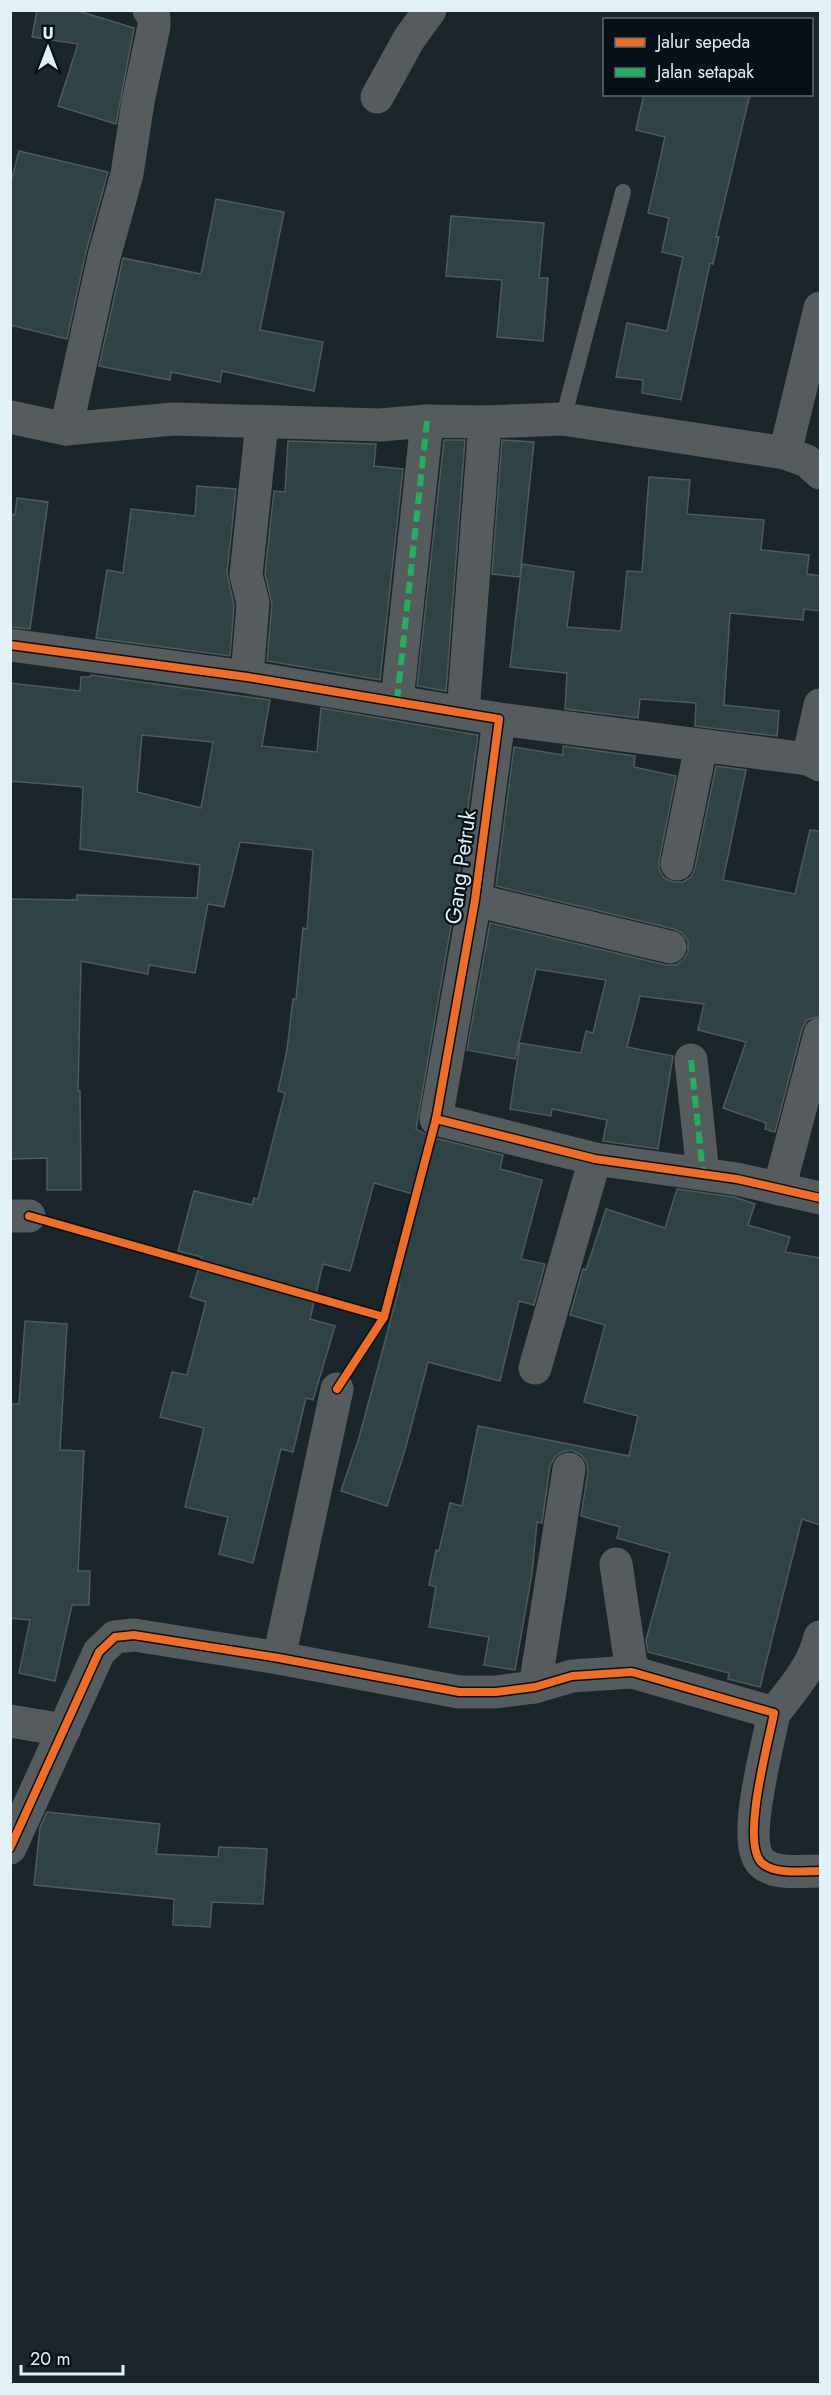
<svg xmlns="http://www.w3.org/2000/svg" width="831" height="2395" viewBox="0 0 831 2395" font-family="Jost,sans-serif">
	<style>
		.building { fill: #2f4246; stroke: #4f5a5c; stroke-width: 1.5; fill-rule: evenodd }
		.lines { fill: none; stroke-linecap: round; stroke-linejoin: round }
		.service { stroke: #565b5e; stroke-width: 16 }
		.minor { stroke: #565b5e; stroke-width: 33 }
		.quiet { stroke: #26ab63; stroke-width: 6; stroke-dasharray: 12 6; stroke-linecap: butt }
		.cycleway-casing { stroke: #071015; stroke-width: 11 }
		.cycleway { stroke: #ee6e29; stroke-width: 8 }
		.labels { text-anchor: middle; dominant-baseline: central; stroke-width: 4.5; stroke-linejoin: round; paint-order: stroke }
		.street-label { font-size: 22px; fill: #e2f0f7; stroke: #071015 }
	</style>
	<rect width="100%" height="100%" fill="#1a262b"/>
	<g class="building">
		<path d="M37,10h38l59,18 -18,96 -58,-18 20,-62 -46,-7z"/>
		<path d="M644,94h106l-34,143h3l-6,27 -3,-1 -29,137 -39,-7 1,-13 -27,-3 11,-54 40,8 16,-74 -21,-5 7,-34 -21,-5 17,-76 -29,-7z"/>
		<path d="M19,151l89,21 -22,80 -19,87 -57,-14v-139z"/>
		<path d="M216,199l68,13 -24,118 63,12 -9,49 -92,-20 -2,11 -49,-10 -1,8 -71,-14 24,-108 78,16z"/>
		<path d="M451,216l93,7 -5,55h9l-5,63 -46,-4 5,-57 -56,-4z"/>
		<path d="M444,440h21l-19,251 -29,-5z"/>
		<path d="M502,440l32,2 -14,135 -28,-3z"/>
		<path d="M288,441l88,3 -2,22 29,3 -23,211 -113,-19 5,-57 -7,-30 9,-83 11,1z"/>
		<path d="M649,477l41,3 -3,34 77,6 -3,30 48,5 -2,19 13,2v35l-16,-2 -1,11 -73,-7 -6,92 55,6 -2,25 -82,-10 1,-23 -56,-4 -2,19 -73,-9 2,-36 -57,-6 12,-103 52,8 -7,55 54,4 6,-60 15,1z"/>
		<path d="M197,486l39,3 -9,84 7,32 -4,51 -134,-18 11,-68 16,3 8,-64 64,7z"/>
		<path d="M17,498l31,4 -18,127 -20,-2v-113l5,1z"/>
		<path d="M91,675l179,25 -8,46 55,6 4,-44 157,27 -22,162 -40,232 15,8 72,18 -3,14 42,11 -21,79 24,5 -11,41 -15,-4 -19,80 -72,-19 -23,88 -18,56 -46,-15 18,-53 41,-153 -4,-1 21,-89 -43,-12 -24,88 -27,-7 -13,55 25,7 -22,74 -7,-2 -13,54 -12,-3 -28,114 -34,-9 9,-37 -43,-10 19,-79 -44,-11 12,-45 15,3 19,-73 -16,-5 12,-40 -24,-6 16,-60 58,14 2,-7 4,1 27,-106 -7,-2 9,-41 6,-51h3l7,-71 4,1 6,-79 -73,-8 -16,65 -16,-3 -13,69 -46,-8 -1,9 -67,-13 -3,130h2l1,99h-34v-32l-37,1v-260l67,1v-5l120,3 3,-33 -120,-16 3,-62 -73,-6v-98l70,8 1,-14h9zM142,735l71,7 -12,66 -64,-16z"/>
		<path d="M563,746l72,10 -1,11 42,9 -17,85v8l5,9 9,4h10l8,-5 4,-9 21,-102 30,4 -23,110 72,14 15,-64 10,1v185l-13,4 -5,9 -27,103 -10,-3 1,-6 -43,-15 23,-66 -48,-12 6,-26 -64,-8 -13,51 46,9 -15,93 -55,-8 4,-21 -55,-11 -1,7 -41,-7 10,-66 61,10 5,-22 7,2 13,-53 -70,-11 -21,90 -48,-9 23,-127 176,42h10l8,-6 4,-7v-11l-6,-8 -8,-4 -178,-43 18,-139 49,8z"/>
		<path d="M677,1189l57,8 21,7 -7,21 42,12 -5,15 35,6v267l-18,-6 -42,168 -32,-8 1,-6 -81,-21 -2,-12 24,-87 -53,-15 3,-11 -39,-11 7,-44 -1,-9 -6,-8 -10,-5 -9,2 -7,5 -5,9 -8,57 -5,-1 -5,52 -17,96 -31,-5 5,-28 -60,-10 7,-40 -7,-2 7,-35 3,1 11,-48 12,3 16,-80 151,30 9,-40 -54,-14 21,-77 -35,-10 13,-46 3,1 20,-61 59,19z"/>
		<path d="M25,1321l42,3 -7,126 24,1 -6,120h12l-1,34h-17l-17,76 -36,-8 11,-53 -20,-2v-214h9z"/>
		<path d="M47,1812l113,12 -4,30 62,3 1,-10 48,2 -4,55 -51,-2 -2,25 -37,-2 1,-26 -140,-14 6,-58z"/>
	</g>
	<g class="lines">
		<path class="service" d="M563,419l60,-227"/>
		<g class="minor">
			<path d="M377,97l32,-58 21,-29"/>
			<path d="M10,417l56,12 107,-10 207,6 47,-4 58,1 78,-3 222,34 35,-145"/>
			<path d="M66,429l38,-172 23,-83 11,-72 16,-76v-9l-5,-7"/>
			<path d="M785,453l22,8 13,12"/>
			<path d="M10,645l237,32 252,42 -24,181 -39,219 159,40 142,20 83,19"/>
			<path d="M247,677l6,-74 -7,-28 16,-153"/>
			<path d="M397,701l30,-280"/>
			<path d="M820,705l-12,54 12,6"/>
			<path d="M463,713l22,-291"/>
			<path d="M499,719l309,40"/>
			<path d="M677,864l24,-118"/>
			<path d="M475,900l195,47"/>
			<path d="M691,1060l12,114"/>
			<path d="M779,1189l41,-155"/>
			<path d="M10,1216h19"/>
			<path d="M535,1368l60,-209"/>
			<path d="M616,1564l16,108"/>
			<path d="M279,1658l58,-269"/>
			<path d="M535,1687l34,-218"/>
			<path d="M774,1713c18,-23 39,-46 46,-76"/>
			<path d="M10,1721l54,9"/>
			<path d="M10,1848l89,-196 16,-15 19,-2 145,23 180,34h37l39,-5 37,-11 60,-4 142,41c-5,28 -34,130 -12,150 13,12 41,8 58,8"/>
		</g>
		<g class="quiet">
			<path d="M397,701l30,-280"/>
			<path d="M691,1060l12,114"/>
		</g>
		<defs>
			<g id="cycleway">
				<path d="M10,645l237,32 252,42 -24,181 -39,219 159,40 142,20 83,19"/>
				<path d="M29,1216l355,101"/>
				<path d="M337,1389l47,-72 52,-198"/>
				<path d="M10,1848l89,-196 16,-15 19,-2 145,23 180,34h37l39,-5 37,-11 60,-4 142,41c-5,28 -34,130 -12,150 13,12 41,8 58,8"/>
			</g>
		</defs>
		<use href="#cycleway" class="cycleway-casing"/>
		<use href="#cycleway" class="cycleway"/>
	</g>
	<g class="labels">
		<g class="street-label">
			<text transform="translate(460 867) rotate(-82)">Gang Petruk</text>
		</g>
	</g>
	<rect width="831" height="2395" fill="none" stroke="#e2f0f7" stroke-width="24"/>
	<rect x="603" y="18" width="210" height="78" fill="#071015" stroke="#5f6a6f" stroke-width="1.5"/>
	<rect x="615" y="38" width="30" height="9" fill="#ee6e29" stroke="#5f6a6f" stroke-width="1.5"/>
	<text x="657" y="48" font-size="18" fill="#e2f0f7">Jalur sepeda</text>
	<rect x="615" y="68" width="30" height="9" fill="#26ab63" stroke="#5f6a6f" stroke-width="1.5"/>
	<text x="657" y="78" font-size="18" fill="#e2f0f7">Jalan setapak</text>
	<g transform="translate(48 48)" stroke="#071015" stroke-width="4.5" paint-order="stroke">
	<path d="M0-4.5L10 22L0 15L-10 22Z" fill="#e2f0f7"/>
	<text y="-9" font-size="16" font-weight="bold" text-anchor="middle" fill="#e2f0f7">U</text>
	</g>
	<path d="M21 2365v9h102v-9" fill="none" stroke="#e2f0f7" stroke-width="3"/>
	<text x="30" y="2365" font-size="18" fill="#e2f0f7" stroke="#071015" stroke-width="4.5" paint-order="stroke">20 m</text>
</svg>
